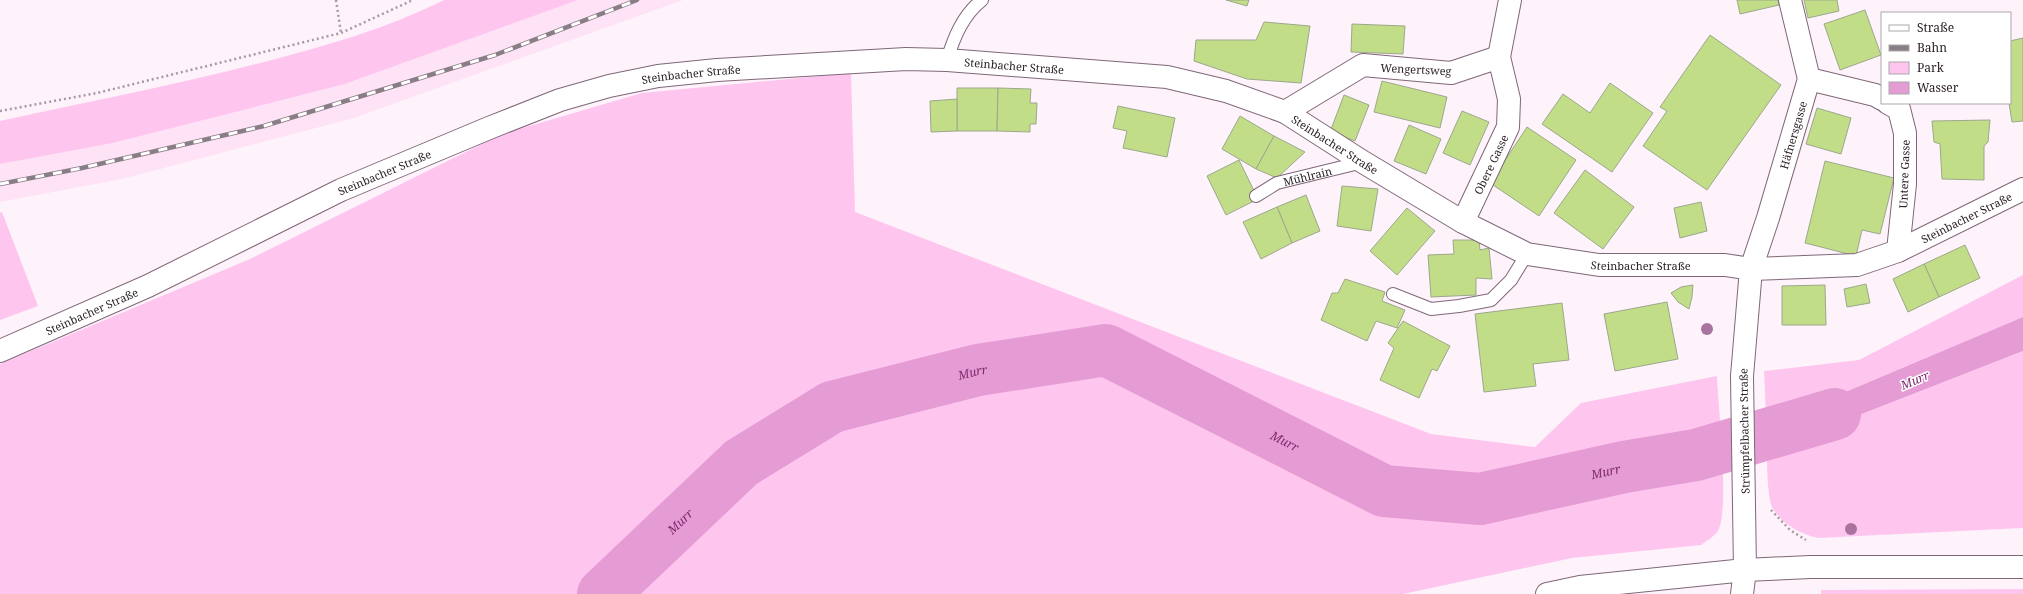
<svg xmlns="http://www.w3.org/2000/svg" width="2023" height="594" viewBox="0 0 2023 594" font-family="'Noto Serif',serif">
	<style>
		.built { fill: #fee2f6 }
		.green { fill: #fec6ef }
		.water { fill: #e59bd3 }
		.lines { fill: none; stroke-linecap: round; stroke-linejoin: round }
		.river { stroke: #e59bd3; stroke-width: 52 }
		.building { fill: #c1dd88; stroke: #9da78c }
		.lane-casing { stroke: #7f6778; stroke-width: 14 }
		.street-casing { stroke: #7f6778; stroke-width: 24 }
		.secondary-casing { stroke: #7f6778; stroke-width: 24 }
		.path { stroke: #a59aa2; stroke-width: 2.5; stroke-dasharray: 2 3; stroke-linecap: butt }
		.lane { stroke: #fff; stroke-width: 12 }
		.street { stroke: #fff; stroke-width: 22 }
		.secondary { stroke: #fff; stroke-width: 22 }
		.rail-casing { stroke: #897e86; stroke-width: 4.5 }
		.rail { stroke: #fff; stroke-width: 3; stroke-dasharray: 9; stroke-linecap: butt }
		.tree { fill: #a973a0 }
		.labels { text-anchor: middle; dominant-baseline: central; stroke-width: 3; stroke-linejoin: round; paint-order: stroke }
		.street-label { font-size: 11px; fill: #2c2229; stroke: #fff }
		.water-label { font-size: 12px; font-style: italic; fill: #802b70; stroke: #fff }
	</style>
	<rect width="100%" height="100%" fill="#fef3fb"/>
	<path class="built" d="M578,0h105l-329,118 -232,61 -122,23v-38l113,-21 232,-59z"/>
	<g class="green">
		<path d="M444,0h134l-233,84 -232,59 -113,21v-43c88,-19 176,-36 264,-59 61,-16 122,-33 180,-62z"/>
		<path d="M851,73l4,139 576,222 104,13 46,-44 136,-27c1,30 13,132 1,155 -3,5 -12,10 -17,14l-129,13 -169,36h-1403v-230l250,-105 252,-125 140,-41z"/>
		<path d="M2,212l36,94 -38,14v-107z"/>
		<path d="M2023,275v42l-199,84 -58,14 -2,-44 95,-11z"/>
		<path d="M2023,351v177l-205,10c-18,-4 -34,-13 -45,-29 -6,-9 -6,-47 -6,-58z"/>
		<path d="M2023,589v5h-202v-4z"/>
	</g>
	<path class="water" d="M2023,317v34l-256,100 -1,-36 58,-14z"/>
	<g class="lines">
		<path class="river" id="s1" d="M603,594l138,-131 91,-56 146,-37 128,-20 278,141 96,8 144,-32 72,-12 139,-41"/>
	</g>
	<g class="building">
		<path d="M1226,0h23l-2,6z"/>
		<path d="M1737,0h41l1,5 -39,9z"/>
		<path d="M1804,0h33l2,11 -31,7z"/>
		<path d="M1865,10l16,45 -41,15 -16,-46z"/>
		<path d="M1264,22l46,4 -9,57 -54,-4 -53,-18 2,-21h60z"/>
		<path d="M1352,24l53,2 -2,28 -52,-2z"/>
		<path d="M1710,35l71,50 -74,105 -64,-44 24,-35 -7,-4z"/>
		<path d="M2023,38v83l-11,1 -3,-19 1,-62z"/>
		<path d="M1382,81l65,16 -7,31 -66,-16z"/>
		<path d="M1610,83l43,30 -41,59 -70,-48 21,-30 27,19z"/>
		<path d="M957,88h41l-1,43h-40z"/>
		<path d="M998,88l33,1 -1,14h7l-1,21h-6v8l-33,-1z"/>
		<path d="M1344,95l25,10 -14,36 -25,-9z"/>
		<path d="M957,99v32l-26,1 -1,-31z"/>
		<path d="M1118,106l57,12 -8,39 -44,-9 4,-17 -14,-3z"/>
		<path d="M1817,108l34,10 -10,36 -35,-10z"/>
		<path d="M1462,111l27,11 -19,43 -27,-12z"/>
		<path d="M1240,116l34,20 -18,33 -34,-20z"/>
		<path d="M1990,120l-2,22 -4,4v34l-42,-1 -2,-35 -6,-2 -2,-21z"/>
		<path d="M1409,125l32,14 -15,35 -32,-13z"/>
		<path d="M1527,127l49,33 -37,56 -49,-33z"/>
		<path d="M1274,136l31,16 -28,26 -21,-9z"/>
		<path d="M1239,160l19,39 -32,16 -19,-39z"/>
		<path d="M1825,161l69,17 -14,56 -18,-4 -6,26 -51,-13z"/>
		<path d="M1585,170l49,37 -31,42 -49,-36z"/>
		<path d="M1342,186l36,3 -7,42 -34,-5z"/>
		<path d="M1306,195l14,36 -28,12 -15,-36z"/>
		<path d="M1701,202l6,29 -27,7 -6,-30z"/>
		<path d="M1277,207l15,36 -31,16 -18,-37z"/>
		<path d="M1407,208l28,23 -38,44 -27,-24z"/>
		<path d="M1453,240h26l1,10 9,-2 3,31 -16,-1v17l-45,2 -3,-42 26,-1z"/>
		<path d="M1965,245l15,33 -41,19 -15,-33z"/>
		<path d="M1924,264l15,33 -31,15 -15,-33z"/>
		<path d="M1345,279l40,13 -3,9 23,9 -8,18 -21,-7 -9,20 -46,-21 11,-27h6z"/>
		<path d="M1866,284l4,19 -23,4 -3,-18z"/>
		<path d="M1693,285l-1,12 -3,12 -11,-7 -7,-9 10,-6z"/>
		<path d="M1825,285l1,40h-44v-39z"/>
		<path d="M1667,302l11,57 -63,12 -11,-57z"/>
		<path d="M1562,303l7,57 -36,4 3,22 -52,6 -9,-78z"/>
		<path d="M1403,321l47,25 -13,25 -5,-2 -13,29 -39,-18 14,-32 -6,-5z"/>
	</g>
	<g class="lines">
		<defs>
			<g id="lane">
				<path d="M947,60c7,-23 16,-45 35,-60"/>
				<path id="s2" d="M1256,196l21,-13 86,-21"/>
				<path d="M1393,294l38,15 28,-3 32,-6 20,-20 16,-26"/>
			</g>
			<g id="street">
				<path d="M1809,79l66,16 7,4"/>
				<path d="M1888,103l11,6 6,24v51l-7,67"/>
				<path d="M1285,112l78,-47 88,8 48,-16"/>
				<path id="s3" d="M1463,222l45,-95 1,-28 -10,-42 11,-57"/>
				<path id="s4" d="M0,351l148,-65 193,-96 148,-62 71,-28 49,-14 49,-10 59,-6 189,-11 41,1 220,17 59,14 59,21 78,50 100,60 64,32 72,11h126l26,4 106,-4 41,-14 125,-62"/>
				<path id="s5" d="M1742,594l3,-24 -3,-194 9,-107 17,-51 41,-139 -19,-79"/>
			</g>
			<path id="secondary" d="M1547,594l33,-7 165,-17 65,-3h213"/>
		</defs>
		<use href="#lane" class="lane-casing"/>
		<use href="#street" class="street-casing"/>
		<use href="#secondary" class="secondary-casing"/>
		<g class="path">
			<path d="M336,0l5,33"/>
			<path d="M0,111l97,-18 244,-60 72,-33"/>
			<path d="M1771,510l19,20 16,10"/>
		</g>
		<use href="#lane" class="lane"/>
		<use href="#street" class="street"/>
		<use href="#secondary" class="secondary"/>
		<defs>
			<path id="rail" d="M0,184l82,-16 182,-42 231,-71 142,-55"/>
		</defs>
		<use href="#rail" class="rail-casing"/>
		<use href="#rail" class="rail"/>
	</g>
	<g class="tree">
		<circle cx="1707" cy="329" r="6"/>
		<circle cx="1851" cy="529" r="6"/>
	</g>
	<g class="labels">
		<g class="street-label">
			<text stroke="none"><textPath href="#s4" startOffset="1072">Steinbacher Straße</textPath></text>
			<text transform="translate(1416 69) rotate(3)">Wengertsweg</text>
			<text stroke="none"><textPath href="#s4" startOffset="748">Steinbacher Straße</textPath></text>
			<text stroke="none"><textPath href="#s5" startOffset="466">Häfnersgasse</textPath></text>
			<text stroke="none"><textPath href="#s4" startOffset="1408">Steinbacher Straße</textPath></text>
			<text stroke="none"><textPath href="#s3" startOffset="64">Obere Gasse</textPath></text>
			<text stroke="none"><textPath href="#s4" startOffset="424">Steinbacher Straße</textPath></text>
			<text transform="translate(1904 174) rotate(-88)">Untere Gasse</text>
			<text stroke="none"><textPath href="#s2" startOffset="56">Mühlrain</textPath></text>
			<text stroke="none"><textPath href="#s4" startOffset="2080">Steinbacher Straße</textPath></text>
			<text stroke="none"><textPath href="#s4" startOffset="1744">Steinbacher Straße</textPath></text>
			<text stroke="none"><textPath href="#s4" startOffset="100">Steinbacher Straße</textPath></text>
			<text transform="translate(1744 431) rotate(-91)">Strümpfelbacher Straße</text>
		</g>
		<g class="water-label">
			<text stroke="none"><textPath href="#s1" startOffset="442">Murr</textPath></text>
			<text transform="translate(1915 380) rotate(-23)">Murr</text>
			<text stroke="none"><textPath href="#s1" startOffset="778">Murr</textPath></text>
			<text stroke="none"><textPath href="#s1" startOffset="1114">Murr</textPath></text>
			<text stroke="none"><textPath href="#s1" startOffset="106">Murr</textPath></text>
		</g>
	</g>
	<rect x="1881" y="12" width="130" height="92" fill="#ffffff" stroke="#aba7a9"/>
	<rect x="1889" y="25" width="20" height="6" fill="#ffffff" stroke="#aba7a9"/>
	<text x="1917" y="32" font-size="12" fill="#2c2229">Straße</text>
	<rect x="1889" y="45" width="20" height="6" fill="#897e86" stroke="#aba7a9"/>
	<text x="1917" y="52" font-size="12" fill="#2c2229">Bahn</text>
	<rect x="1889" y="62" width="20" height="12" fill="#fec6ef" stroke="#aba7a9"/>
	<text x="1917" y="72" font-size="12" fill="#2c2229">Park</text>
	<rect x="1889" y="82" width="20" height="12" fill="#e59bd3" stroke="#aba7a9"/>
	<text x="1917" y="92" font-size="12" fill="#2c2229">Wasser</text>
</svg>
